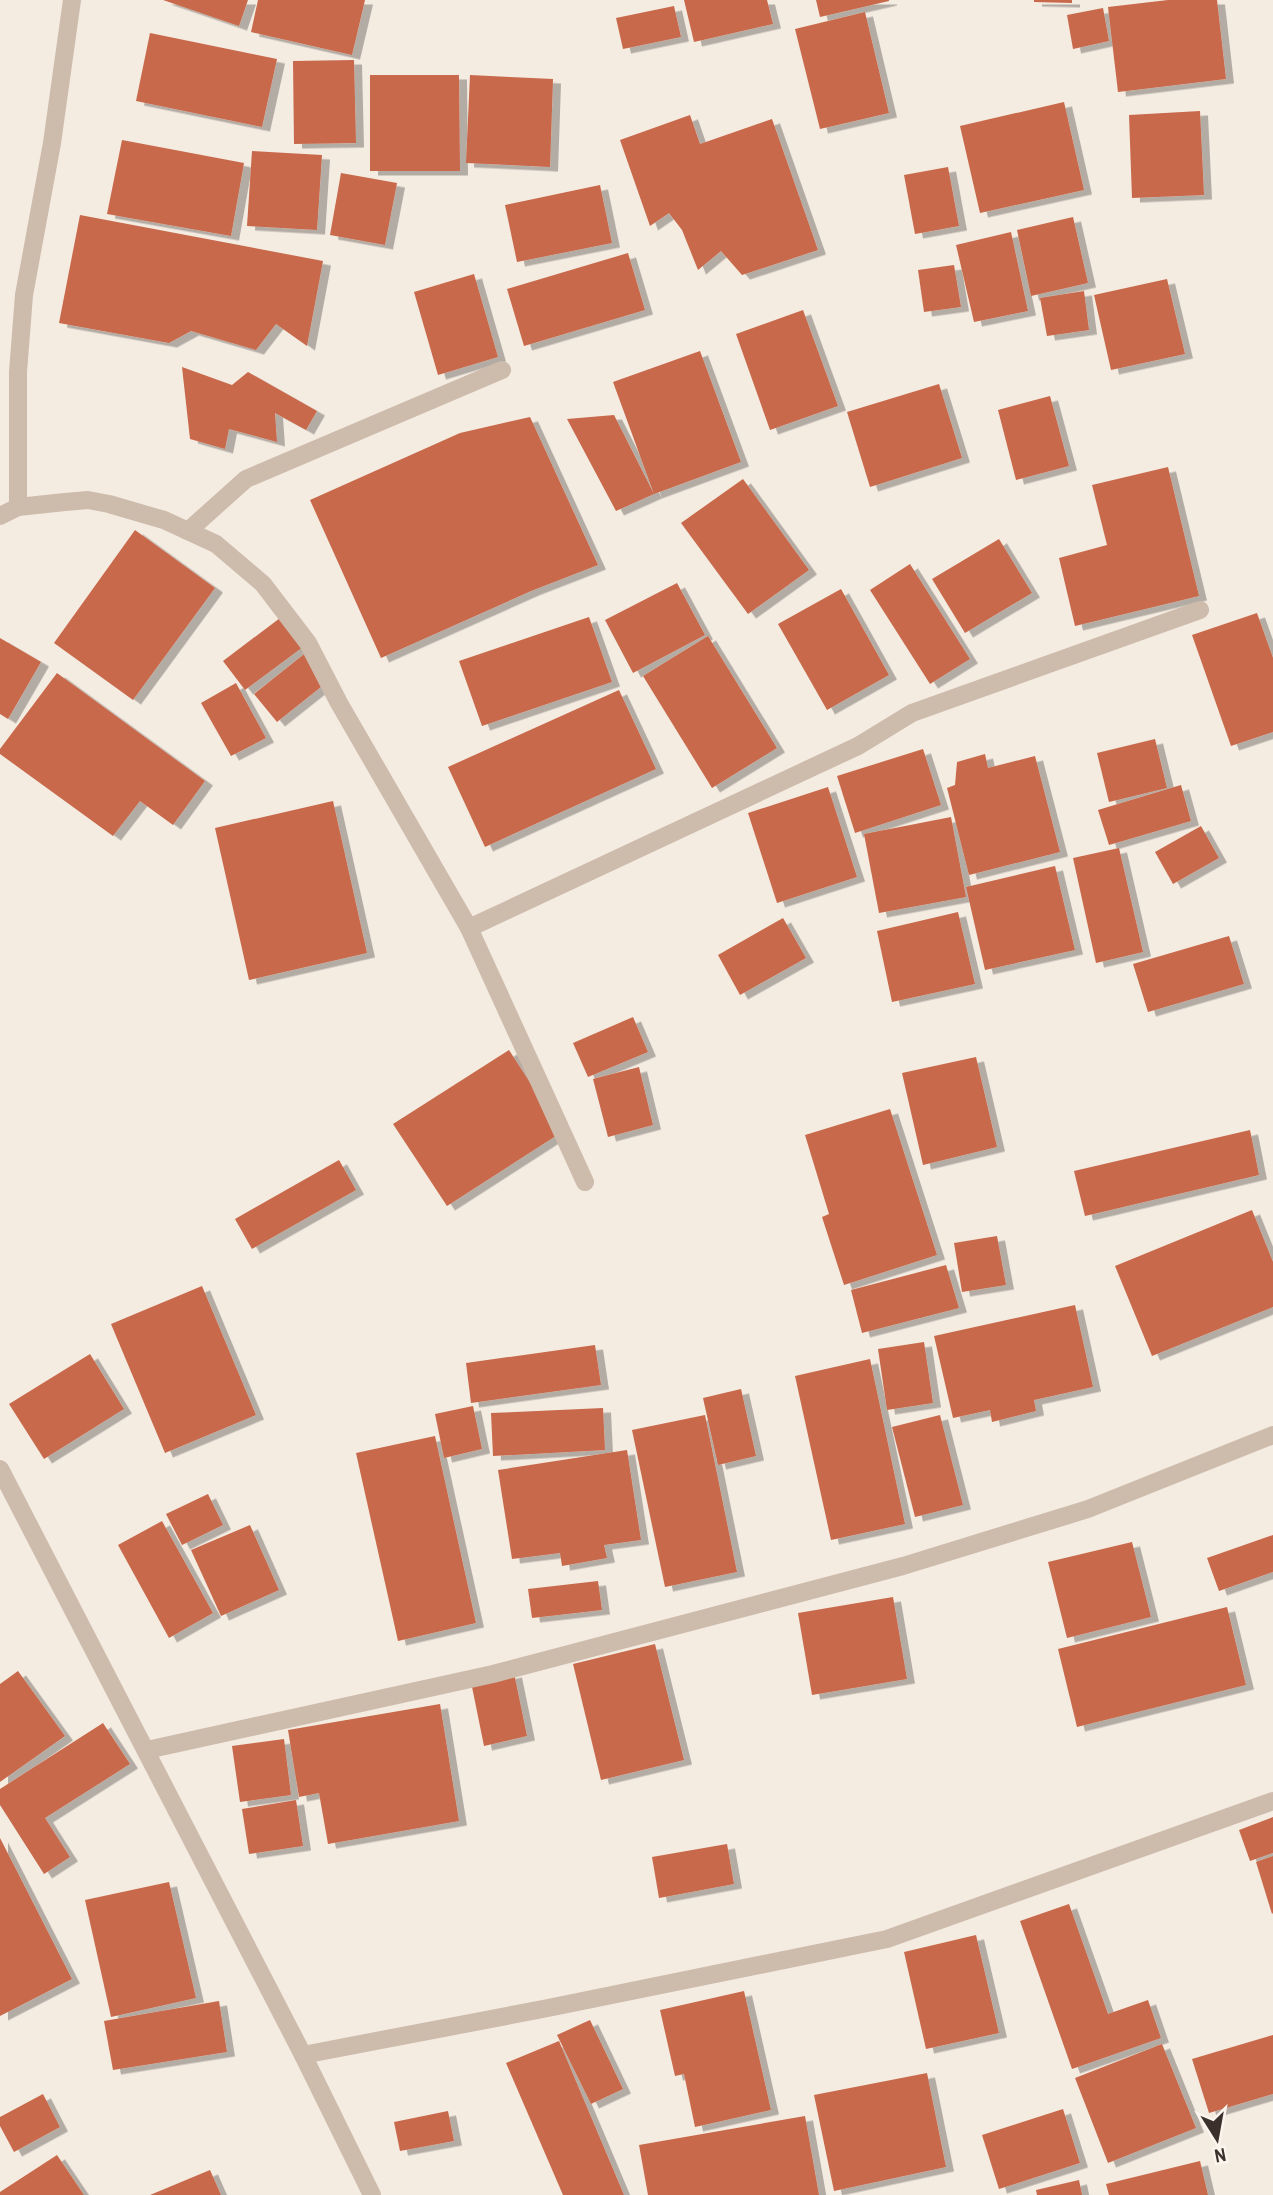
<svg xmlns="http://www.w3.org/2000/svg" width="1273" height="2195" viewBox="0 0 1273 2195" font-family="'Archivo Narrow',sans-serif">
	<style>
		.building { fill: #c8694b; filter: url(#shadow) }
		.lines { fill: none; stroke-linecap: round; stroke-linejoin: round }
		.minor { stroke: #cdbbac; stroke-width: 18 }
	</style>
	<defs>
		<filter id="shadow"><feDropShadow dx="8" dy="4.5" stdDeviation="0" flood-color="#0004"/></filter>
	</defs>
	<rect width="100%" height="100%" fill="#f4ebe1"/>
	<g class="building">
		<path d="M163,0h85l-9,26z"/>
		<path d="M258,0h107l-13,55 -101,-23z"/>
		<path d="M684,0h83l6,24 -79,18z"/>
		<path d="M816,0h73v1l-69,16z"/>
		<path d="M1034,0h38v3l-38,-1z"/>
		<path d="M1168,0h49l9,79 -108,13 -10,-85z"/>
		<path d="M674,6l7,31 -58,12 -7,-31z"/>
		<path d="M1103,8l6,33 -36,8 -6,-34z"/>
		<path d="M865,12l24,101 -69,16 -25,-100z"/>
		<path d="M150,33l127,26 -15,68 -126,-26z"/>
		<path d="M354,60l2,83 -62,1 -1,-83z"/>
		<path d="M370,75h89l1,96h-90z"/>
		<path d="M470,75l83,4 -3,88 -84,-4z"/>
		<path d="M1064,102l20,88 -104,23 -20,-87z"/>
		<path d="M1200,111l4,84 -72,3 -3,-83z"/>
		<path d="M690,115l10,29 72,-25 46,131 -76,25 -21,-24 -23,19 -16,-40 -13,-17 -19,13 -30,-86z"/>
		<path d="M122,140l122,23 -13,73 -124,-22z"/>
		<path d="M252,151l70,4 -5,75 -70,-4z"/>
		<path d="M948,167l11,59 -44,8 -11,-59z"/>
		<path d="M341,173l56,10 -12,62 -55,-10z"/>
		<path d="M600,185l12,58 -95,19 -12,-57z"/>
		<path d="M80,215l243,46 -16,85 -31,-22 -20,26 -65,-19 -22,12 -110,-20z"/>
		<path d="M1073,217l15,66 -57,13 -14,-66z"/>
		<path d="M1011,232l17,79 -54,11 -18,-77z"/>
		<path d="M628,253l17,57 -121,36 -17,-57z"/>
		<path d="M954,265l7,42 -37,5 -6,-42z"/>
		<path d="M474,274l24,83 -60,18 -24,-83z"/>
		<path d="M1167,279l18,75 -74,16 -17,-75z"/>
		<path d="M1084,291l5,39 -42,6 -7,-38z"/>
		<path d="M803,310l35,96 -68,24 -34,-96z"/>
		<path d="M700,351l41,111 -87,32 -38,17 -49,-92 47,-4 40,79 -41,-112z"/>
		<path d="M182,367l50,18 16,-13 69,39 -11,19 -31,-17 2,29 -48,-13 -4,20 -35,-10z"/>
		<path d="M939,384l23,74 -92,29 -23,-75z"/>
		<path d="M1050,396l19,70 -53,14 -18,-70z"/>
		<path d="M530,417l68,148 -67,26 -150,67 -71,-158 150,-67z"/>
		<path d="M1168,467l31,129 -124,30 -16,-68 48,-13 -15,-60z"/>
		<path d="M743,479l66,91 -61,44 -67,-91z"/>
		<path d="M135,530l80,58 -82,112 -79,-57z"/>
		<path d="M999,539l33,54 -67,40 -33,-54z"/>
		<path d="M910,564l60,95 -40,25 -60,-94z"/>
		<path d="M677,583l28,52 -72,38 -28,-53z"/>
		<path d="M841,589l48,86 -62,35 -49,-86z"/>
		<path d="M1257,613l16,45v74l-42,14 -39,-111z"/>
		<path d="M284,615l23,29 -62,46 -22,-29z"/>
		<path d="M589,617l23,65 -130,44 -23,-65z"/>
		<path d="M708,636l69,112 -65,40 -69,-112z"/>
		<path d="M0,638l41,24 -33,57 -8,-5z"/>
		<path d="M308,651l23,28 -54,43 -23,-28z"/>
		<path d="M57,673l148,108 -32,44 -33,-24 -27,35 -113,-82v-5z"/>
		<path d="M236,683l30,55 -35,18 -30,-53z"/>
		<path d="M619,690l37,79 -171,78 -37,-80z"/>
		<path d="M1155,739l12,49 -58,14 -12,-49z"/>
		<path d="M923,749l18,56 -86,28 -18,-57z"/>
		<path d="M985,754l3,14 47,-12 25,96 -91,23 -22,-87 8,-3 2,-23z"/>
		<path d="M1181,785l10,36 -82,24 -11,-35z"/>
		<path d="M828,787l29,90 -80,26 -29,-90z"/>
		<path d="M333,801l34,152 -118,27 -34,-152z"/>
		<path d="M951,817l15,80 -87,16 -15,-79z"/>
		<path d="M1201,826l18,32 -46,26 -18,-32z"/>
		<path d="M1119,848l24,104 -47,11 -23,-105z"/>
		<path d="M1055,866l20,84 -90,20 -19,-83z"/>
		<path d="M958,912l17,72 -83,18 -15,-71z"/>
		<path d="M783,918l23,40 -66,37 -22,-40z"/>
		<path d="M1229,936l15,48 -96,28 -15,-48z"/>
		<path d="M633,1017l15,35 -60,25 -15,-34z"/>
		<path d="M509,1050l53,82 -115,74 -54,-82z"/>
		<path d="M976,1057l21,90 -74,18 -21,-92z"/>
		<path d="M639,1067l14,58 -45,12 -15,-58z"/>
		<path d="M890,1109l47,146 -93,30 -22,-68 7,-3 -24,-79z"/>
		<path d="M1250,1130l9,45 -174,41 -11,-45z"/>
		<path d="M339,1160l17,30 -104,59 -17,-30z"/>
		<path d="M1252,1210l21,52v45l-121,49 -37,-90z"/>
		<path d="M997,1236l9,49 -44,7 -8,-49z"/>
		<path d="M946,1265l13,43 -97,25 -11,-43z"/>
		<path d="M202,1286l54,129 -91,38 -54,-129z"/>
		<path d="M1075,1305l18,82 -59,13 2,11 -44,11 -2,-12 -37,8 -19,-82z"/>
		<path d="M924,1342l9,61 -46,7 -9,-61z"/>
		<path d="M595,1345l6,40 -130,18 -5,-40z"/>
		<path d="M90,1354l34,55 -80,50 -35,-55z"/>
		<path d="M870,1359l35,165 -74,16 -36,-164z"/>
		<path d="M741,1389l15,67 -38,9 -15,-67z"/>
		<path d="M473,1406l9,43 -38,9 -9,-44z"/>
		<path d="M603,1408l2,42 -112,6 -2,-43z"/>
		<path d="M705,1415l32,157 -72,15 -33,-157z"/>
		<path d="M940,1415l23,90 -48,12 -23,-90z"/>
		<path d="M435,1436l41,187 -78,18 -42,-188z"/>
		<path d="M627,1450l14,90 -37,5 3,13 -45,8 -2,-13 -48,6 -14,-89z"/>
		<path d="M208,1494l15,31 -41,20 -16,-31z"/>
		<path d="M162,1521l51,92 -44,25 -51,-93z"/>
		<path d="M250,1525l29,65 -58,26 -30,-66z"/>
		<path d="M1273,1535v37l-54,19 -12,-33z"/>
		<path d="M1132,1542l19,75 -84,21 -19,-76z"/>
		<path d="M598,1581l4,29 -70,8 -4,-29z"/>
		<path d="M893,1597l14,82 -95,16 -14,-82z"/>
		<path d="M1227,1607l19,78 -169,42 -19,-78z"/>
		<path d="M655,1644l29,116 -83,20 -28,-116z"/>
		<path d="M18,1671l47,65 -65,46v-98z"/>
		<path d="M514,1673l13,63 -43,10 -13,-64z"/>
		<path d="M440,1704l19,117 -131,23 -9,-51 -20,4 -11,-67z"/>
		<path d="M103,1723l27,41 -85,54 25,39 -26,17 -44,-69v-16z"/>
		<path d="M284,1739l7,56 -51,7 -8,-56z"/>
		<path d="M296,1800l7,46 -54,8 -7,-45z"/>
		<path d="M1273,1817v36l-23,8 -11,-31z"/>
		<path d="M0,1838l72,141 -72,37z"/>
		<path d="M727,1844l7,40 -75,14 -7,-41z"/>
		<path d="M1273,1856v57l-1,1 -16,-52z"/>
		<path d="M169,1882l27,116 -85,19 -26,-117z"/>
		<path d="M1069,1904l39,110 40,-14 13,38 -89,31 -52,-148z"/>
		<path d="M976,1935l23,98 -73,16 -22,-97z"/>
		<path d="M744,1991l27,119 -76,17 -11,-53 -9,2 -15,-66z"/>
		<path d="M219,2001l8,51 -114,18 -9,-49z"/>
		<path d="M590,2020l33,69 -32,15 -34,-69z"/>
		<path d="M1273,2035v59l-64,19 -17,-54z"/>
		<path d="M559,2041l65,154h-61l-57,-132z"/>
		<path d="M1162,2044l34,84 -88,35 -33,-85z"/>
		<path d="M927,2073l19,94 -112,24 -20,-96z"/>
		<path d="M43,2094l17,33 -46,25 -14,-26v-9z"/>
		<path d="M1063,2109l17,54 -81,26 -17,-54z"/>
		<path d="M448,2111l6,30 -54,10 -6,-29z"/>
		<path d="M805,2116l14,79h-171l-9,-50z"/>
		<path d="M57,2155l27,40h-84v-3z"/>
		<path d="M1200,2161l8,34h-99l-3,-11z"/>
		<path d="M210,2170l11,25h-71z"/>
		<path d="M1079,2180l3,15h-45l-1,-5z"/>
	</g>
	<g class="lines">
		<g class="minor">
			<path d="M18,507v-135l6,-77 28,-152 20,-143"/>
			<path d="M0,516l18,-9 47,-5 23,-2 21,4 55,16 52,24 47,40 45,59 31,60 130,225 116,254"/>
			<path d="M188,531l58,-52 256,-109"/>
			<path d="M469,928l389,-182 54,-33 288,-103"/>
			<path d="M0,1469l303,586 69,140"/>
			<path d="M147,1750l346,-76 410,-108 185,-57 185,-74"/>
			<path d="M303,2055l245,-47 339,-69 386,-138"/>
		</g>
	</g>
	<g transform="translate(1217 2139) rotate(169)" stroke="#fbf5ee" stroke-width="5" paint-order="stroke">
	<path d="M0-5L12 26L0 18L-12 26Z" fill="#3b302b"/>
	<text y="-10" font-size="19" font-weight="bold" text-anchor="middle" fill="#3b302b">N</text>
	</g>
</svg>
